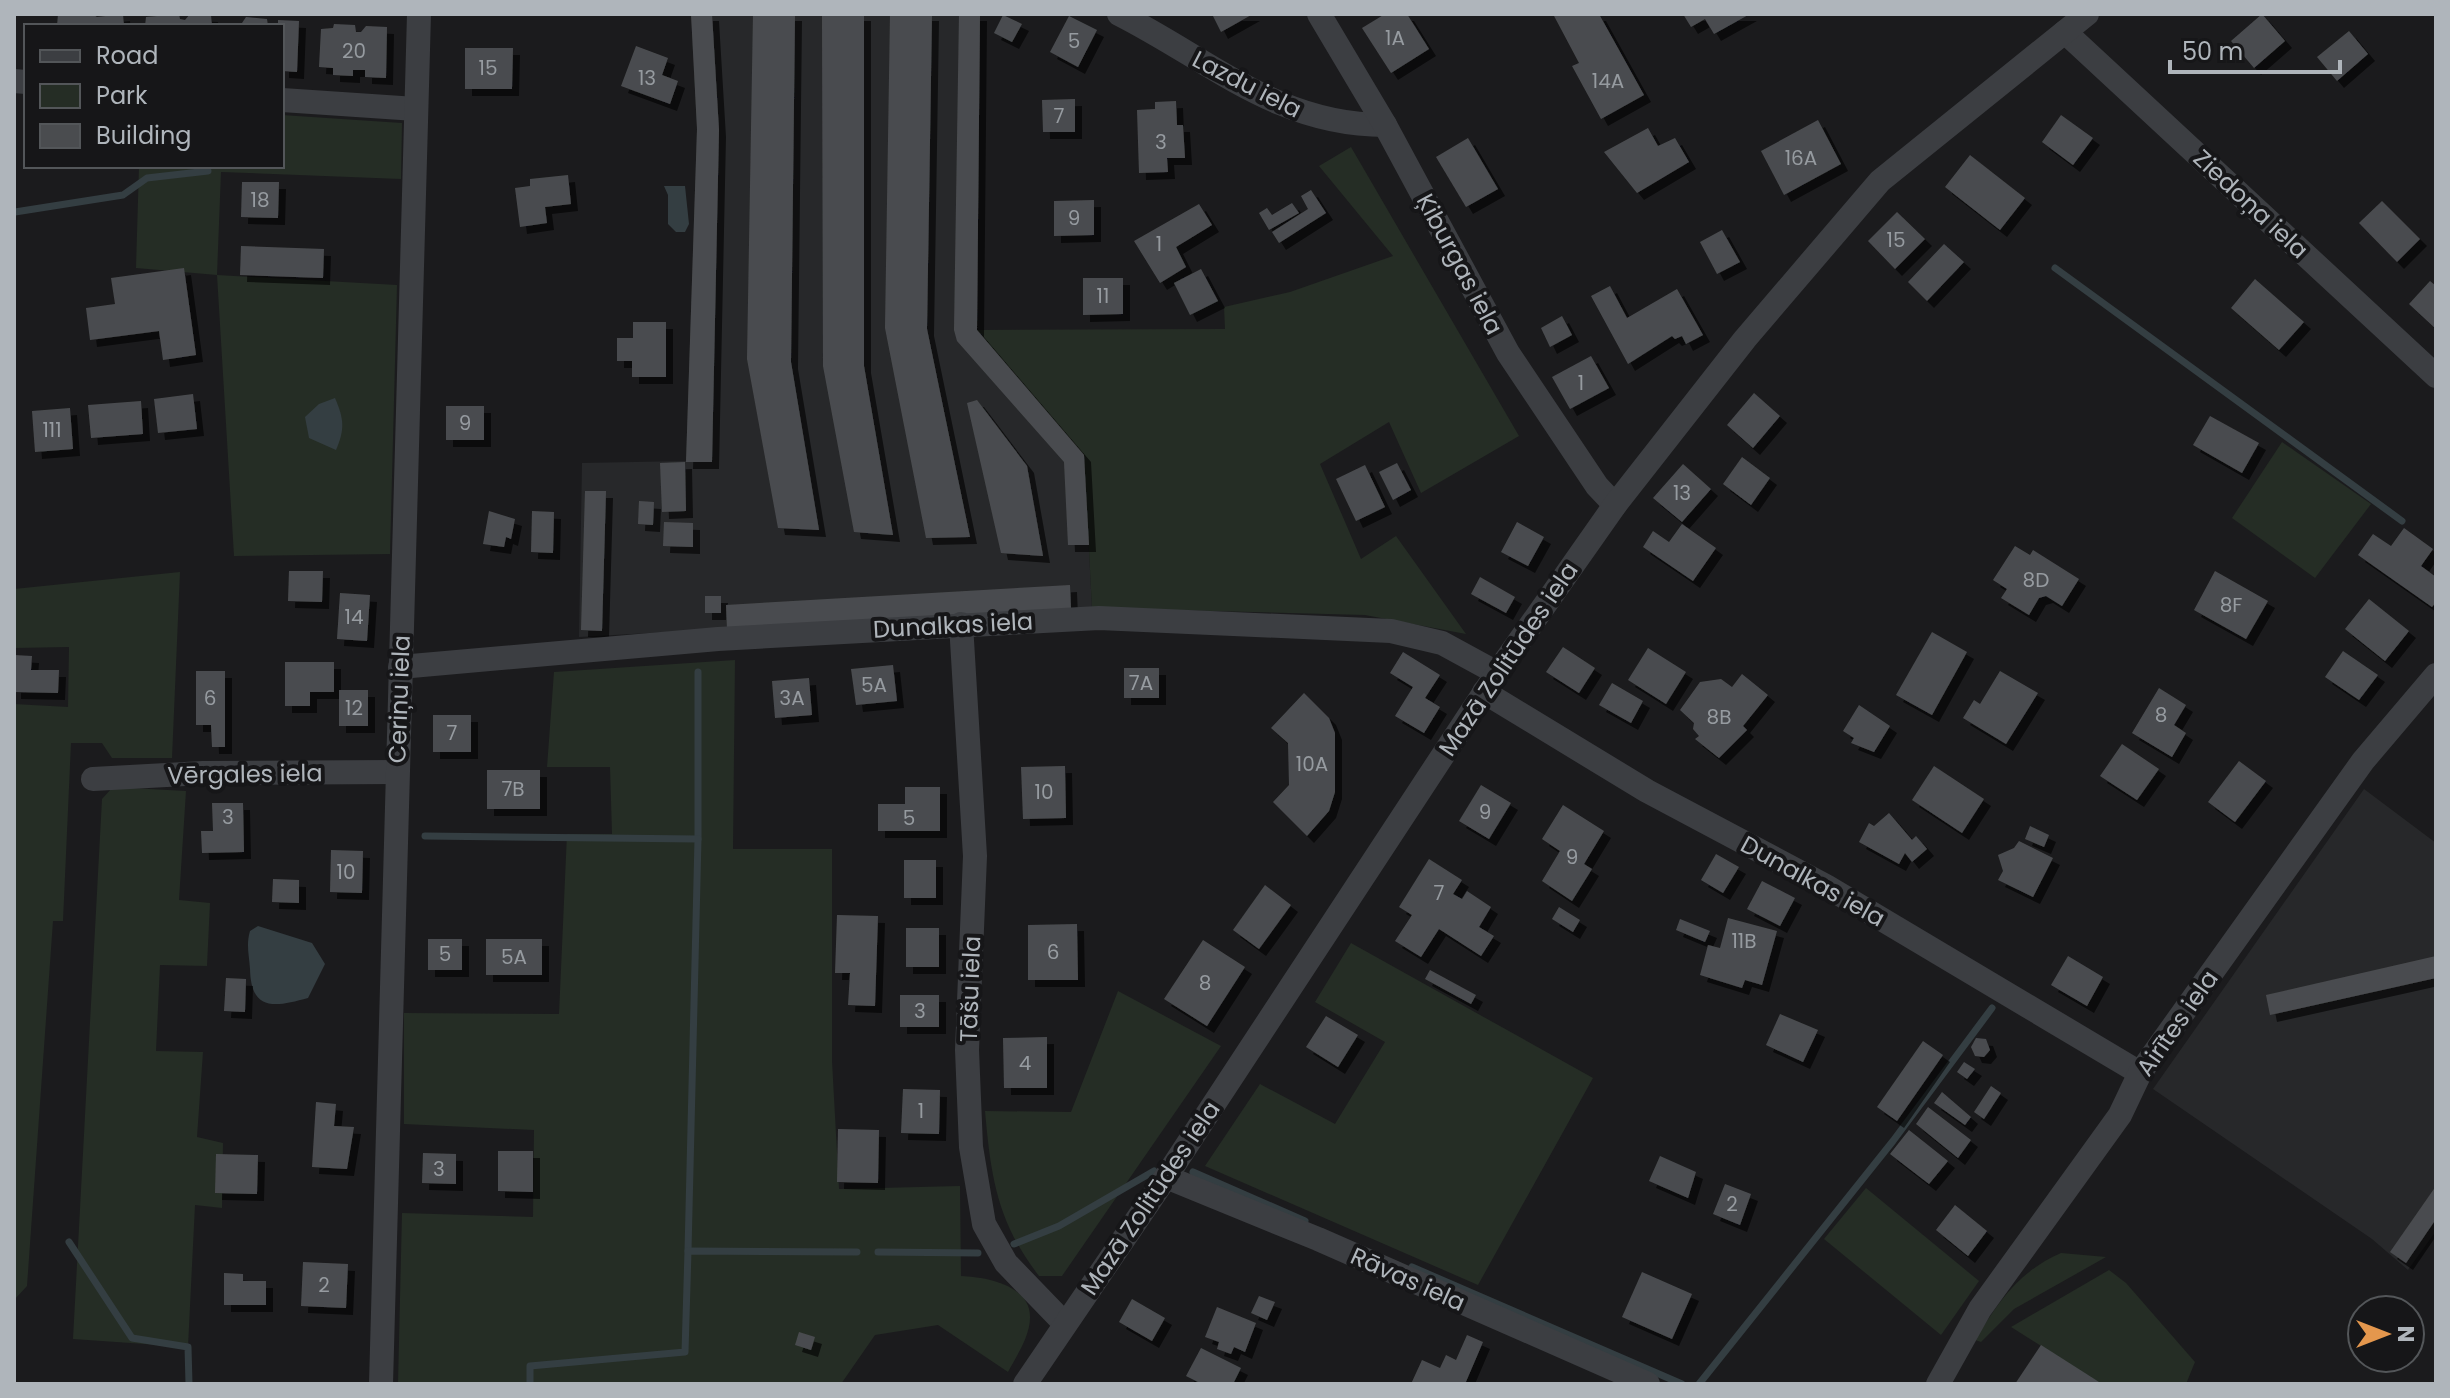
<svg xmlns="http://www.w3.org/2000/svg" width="2450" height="1398" viewBox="0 0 2450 1398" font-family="Poppins,sans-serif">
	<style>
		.built { fill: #27282a }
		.green { fill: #252d25 }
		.water { fill: #343e42 }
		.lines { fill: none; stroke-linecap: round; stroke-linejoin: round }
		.stream { stroke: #343e42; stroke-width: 7 }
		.building { fill: #4a4c4f; filter: url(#shadow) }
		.street { stroke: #3c3e42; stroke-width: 24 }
		.labels { text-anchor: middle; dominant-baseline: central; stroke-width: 8; stroke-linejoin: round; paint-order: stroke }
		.number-label { font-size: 20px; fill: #969ba0 }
		.street-label { font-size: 24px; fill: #afb5bb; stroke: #161618 }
	</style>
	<defs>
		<filter id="shadow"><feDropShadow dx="7" dy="7" stdDeviation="0" flood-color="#0009"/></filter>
	</defs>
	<rect width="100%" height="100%" fill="#1b1b1d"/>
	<g class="built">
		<path d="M691,14h289l-3,316 107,125 8,153 -513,29 3,-174 104,-2 11,-332z"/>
		<path d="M2364,789l72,54v388l-28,39 -36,-31 -219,-150z"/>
	</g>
	<g class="green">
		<path d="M282,115l120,8 -1,56 -180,-7 -4,103 180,10 -7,269 -156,2 -17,-281 -81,-7 3,-102h143z"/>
		<path d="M1351,147l168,289 -98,57 -32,-71 -69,42 41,95 35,-23 70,98 -101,-19 -273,-7 -8,-153 -107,-125 248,-1 -1,-22 66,-15 103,-36 -74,-90z"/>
		<path d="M2282,442l89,62 -56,74 -83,-60z"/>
		<path d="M180,572l-8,186h-60l-10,-15h-31l-8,178h-10l-26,365 -13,14v-596l54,3 1,-60 -55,1v-59z"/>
		<path d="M735,660l-2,189h99v212l7,128 121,-3 1,90c25,1 70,9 69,42 0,18 -14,39 -22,54l-70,-47 -63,10 -34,49h-443l4,-171 131,4 1,-87 -130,-6v-111l155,1 8,-180h45l-2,-67h-63l7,-95z"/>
		<path d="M113,787l73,4 -7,109 31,3 -3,63 -47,-1 -4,86 47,1 -6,85 26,6 -1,65 -27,-3 -7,142 -115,-8 29,-540z"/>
		<path d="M1351,943l242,135 -115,207 -273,-119 55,-82 75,40 50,-82 -70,-40z"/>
		<path d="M1118,991l103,55 -159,230h-23c-42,-54 -48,-99 -54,-165l86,1z"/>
		<path d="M1866,1188l113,93 -38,54 -117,-96z"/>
		<path d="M2061,1253l45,4 -92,52 -33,33 -6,-2c24,-39 43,-68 86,-87z"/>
		<path d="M2109,1270l17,13 69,79 -9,22h-84l-91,-57z"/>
	</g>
	<g class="water">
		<path d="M664,186h21l4,38 -4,8h-9l-8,-8v-29z"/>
		<path d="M335,398c9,21 10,31 1,52l-27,-12 -4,-21 14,-13z"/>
		<path d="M258,926l54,17 13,21 -17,34c-33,9 -57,14 -58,-29 -1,-15 -4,-24 0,-38z"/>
	</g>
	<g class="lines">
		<g class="stream">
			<path d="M15,212l108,-17 24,-17 61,-7"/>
			<path d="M2055,268l347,253"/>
			<path d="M698,672v167"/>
			<path d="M425,836l273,3 -10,412"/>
			<path d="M1193,1172l112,49"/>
			<path d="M69,1242l63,96 56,9 1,37"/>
			<path d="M1014,1244l45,-18 95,-55"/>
			<path d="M878,1252l100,1"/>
			<path d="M1412,1267l270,117"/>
			<path d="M530,1384v-18l155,-14 3,-101 169,1"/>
			<path d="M1699,1384l194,-243 99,-133"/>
		</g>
	</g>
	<g class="building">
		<path d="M58,14h34l5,3 26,-3 1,12h-67z"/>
		<path d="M179,14l1,5 5,1 5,-6 21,1 1,11h-67l1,-9z"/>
		<path d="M691,14h21l7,116 -7,332h-26l11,-333z"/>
		<path d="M753,14h42l-4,348 28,168 -41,-2 -31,-169z"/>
		<path d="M822,14h42v352l29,169 -39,-3 -31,-166z"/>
		<path d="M890,14h42l-5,315 43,208 -44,1 -41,-210z"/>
		<path d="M959,14h21l-3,316 107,125 5,90h-21l-4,-83 -107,-121 -3,-11z"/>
		<path d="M1212,14h41l-32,18z"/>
		<path d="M1385,14h22l22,35 -38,24 -29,-45z"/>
		<path d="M1553,14h46l45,81 -43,24 -29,-53 7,-3z"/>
		<path d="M1683,14h67l-36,20 -9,-15 -14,8z"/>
		<path d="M2262,14l23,27 -31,27 -23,-27z"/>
		<path d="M1003,15l19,9 -10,18 -18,-9z"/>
		<path d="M1069,16l28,14 -19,37 -28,-15z"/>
		<path d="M246,17l21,2 1,7h-28z"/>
		<path d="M278,20l21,1 -2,51 -15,-1v-45h-4z"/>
		<path d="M334,24l21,1 1,7h5l5,-6 21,1 -1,51 -21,-1v-7h-12v6l-20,-1v-7l-14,-1 2,-38 12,-1z"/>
		<path d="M2349,31l19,23 -31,27 -20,-24z"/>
		<path d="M636,46l32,12 -6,17 16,6 -8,23 -49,-18z"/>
		<path d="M465,48h48l-1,41h-47z"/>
		<path d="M1075,99v33h-32l-1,-32z"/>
		<path d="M1176,101l1,24h6l2,33h-18l1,14 -29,1 -2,-63 18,-1v-7z"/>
		<path d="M2061,115l32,23 -20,27 -31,-23z"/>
		<path d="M1818,120l23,44 -57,31 -23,-44z"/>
		<path d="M1648,128l10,18 17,-8 14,24 -52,31 -33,-41z"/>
		<path d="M1468,138l30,51 -32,18 -30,-50z"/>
		<path d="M1970,155l55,43 -25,32 -55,-43z"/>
		<path d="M568,175l3,29 -26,3 2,16 -27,4 -5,-39 15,-2v-7z"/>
		<path d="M242,182h37l-1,36 -37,-1z"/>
		<path d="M1311,190l15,23 -47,30 -7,-11 36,-23 -7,-13z"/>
		<path d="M1094,200v35l-40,1v-35z"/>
		<path d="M2382,201l38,38 -23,23 -38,-39z"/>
		<path d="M1292,203l7,10 -30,17 -10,-17 8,-5 5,7z"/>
		<path d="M1199,204l13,21 -36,22 10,20 -26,16 -26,-42z"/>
		<path d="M1897,212l28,27 -30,30 -27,-28z"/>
		<path d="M1722,230l18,32 -23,12 -17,-32z"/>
		<path d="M1944,244l20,18 -37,39 -19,-19z"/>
		<path d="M241,246l83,3 -1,29 -83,-3z"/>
		<path d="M184,268l12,87 -33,5 -4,-29 -69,9 -4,-32 29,-4 -4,-26z"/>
		<path d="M1201,269l17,32 -28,14 -16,-32z"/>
		<path d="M1083,278h40v36l-40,1z"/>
		<path d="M2255,279l49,43 -25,28 -48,-42z"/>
		<path d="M2430,281l6,5v43l-27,-25z"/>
		<path d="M1610,286l17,32 50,-29 26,46 -17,9 -4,-8 -7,3 -3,-3 -44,28 -37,-68z"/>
		<path d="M1562,316l10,19 -22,12 -9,-19z"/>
		<path d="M633,322h33v55h-34v-16h-15v-23h16z"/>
		<path d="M1591,356l18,32 -39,21 -18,-32z"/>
		<path d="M1754,393l26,23 -27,32 -26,-23z"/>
		<path d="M193,394l4,35 -39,4 -4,-34z"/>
		<path d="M977,400l50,66 16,90 -42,-3 -34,-150z"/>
		<path d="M141,401l2,33 -52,4 -3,-33z"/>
		<rect x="446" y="406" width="38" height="34"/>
		<path d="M70,408l3,41 -38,3 -3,-41z"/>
		<path d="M2210,416l49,27 -17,30 -49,-28z"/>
		<path d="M1742,457l28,21 -19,27 -28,-21z"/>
		<path d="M685,462l1,49 -24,1 -2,-49z"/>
		<path d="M1397,463l14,27 -18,10 -14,-28z"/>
		<path d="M1683,464l28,25 -29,33 -29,-24z"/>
		<path d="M1365,465l20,42 -29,14 -20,-42z"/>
		<path d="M585,491h21l-4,140 -21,-1z"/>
		<path d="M639,501l15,1 -1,23 -15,-1z"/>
		<path d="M489,511l26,8 -4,20 -5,-2 -2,10 -21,-3z"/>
		<path d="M532,511l22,1 -1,41 -22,-1z"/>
		<path d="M664,522l29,1v24l-30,-1z"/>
		<path d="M1517,522l27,15 -16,29 -27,-14z"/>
		<path d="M1682,524l34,24 -23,33 -50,-34 10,-16 16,11z"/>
		<path d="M2404,528l29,21 -12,17 15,11v25l-4,5 -74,-52 15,-21 18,12z"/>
		<path d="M2015,546l15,9 3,-5 46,29 -17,27 -16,-10 -7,2 -10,17 -28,-17 6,-9 -14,-9z"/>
		<path d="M289,571h34l-1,31 -34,-1z"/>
		<path d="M2215,571l53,30 -22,38 -52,-29z"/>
		<path d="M1480,577l35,20 -9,16 -35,-19z"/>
		<path d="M1070,585l1,24 -344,20 -1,-24z"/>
		<path d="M340,593l30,2 -3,46 -30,-2z"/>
		<rect x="705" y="596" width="16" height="17"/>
		<path d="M2369,599l40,32 -24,30 -40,-32z"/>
		<path d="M1932,632l35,20 -35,63 -36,-20z"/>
		<path d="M1563,647l32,21 -16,25 -33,-21z"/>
		<path d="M1648,648l38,24 -20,32 -38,-24z"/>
		<path d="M2343,651l35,24 -19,25 -34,-23z"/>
		<path d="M1403,652l37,23 -15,23 15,9 -16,26 -29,-17 18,-29 -23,-14z"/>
		<path d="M14,655l18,1 -1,14h28l-1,23 -44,-1z"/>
		<path d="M285,662h49v30h-24v14h-25z"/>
		<path d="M893,665l4,36 -41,4 -5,-36z"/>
		<rect x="1124" y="668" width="35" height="30"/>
		<path d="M196,671h29v76h-13l-1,-22h-15z"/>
		<path d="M2000,671l38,22 -32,51 -43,-26 11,-18 6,4z"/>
		<path d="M1742,674l26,21 -25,31 4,4 -28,28 -24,-19 4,-3 -6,-7 1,-6 -14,-13 20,-28 21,-3 11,8z"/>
		<path d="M809,678l3,37 -37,3 -3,-37z"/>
		<path d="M1612,683l31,18 -12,22 -32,-18z"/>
		<path d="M2159,688l27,17 -12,20 12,8 -14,24 -40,-24z"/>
		<rect x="339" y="690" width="29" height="36"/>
		<path d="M1304,693l25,25 6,15v59l-6,19 -22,25 -34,-34 16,-17 -1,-42 -17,-15z"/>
		<path d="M1859,705l31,21 -16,26 -23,-9 3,-5 -11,-7z"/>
		<rect x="433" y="715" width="38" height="37"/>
		<path d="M2122,744l37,25 -22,31 -37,-24z"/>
		<path d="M2239,761l27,20 -31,41 -27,-20z"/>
		<path d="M1065,766l1,52 -43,1 -2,-52z"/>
		<path d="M1934,766l50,33 -22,34 -50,-33z"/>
		<rect x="487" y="770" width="53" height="39"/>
		<path d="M1481,785l30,18 -22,36 -30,-18z"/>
		<path d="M905,787h35v44h-62v-27h27z"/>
		<path d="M212,803h31l1,49 -42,1 -1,-22h12z"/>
		<path d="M1563,805l41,26 -20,33 8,5 -20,32 -30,-20 18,-30 -18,-12z"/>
		<path d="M1889,813l23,27 4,-4 11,13 -15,13 -7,-9 -6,11 -40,-22 10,-19 5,3z"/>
		<path d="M2030,826l19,9 -5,12 -19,-8z"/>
		<path d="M2019,841l34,17 -20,39 -35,-17 5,-9 -5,-16 16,-7z"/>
		<path d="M331,850l32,1 -1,42 -32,-1z"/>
		<path d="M1716,854l23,13 -16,26 -22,-13z"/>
		<path d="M1429,859l33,21 -9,14 9,5 5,-8 24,16 -12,20 15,9 -13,20 -42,-27 -18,28 -26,-16 17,-26 -13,-8z"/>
		<rect x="904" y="860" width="32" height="38"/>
		<path d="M273,879l26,1v23l-27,-1z"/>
		<path d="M1762,881l33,17 -15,28 -33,-17z"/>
		<path d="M1265,885l26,20 -32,44 -26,-19z"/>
		<path d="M1559,907l21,13 -7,12 -21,-13z"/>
		<path d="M837,915l41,1 -3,90 -27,-1 2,-32h-15z"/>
		<path d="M1728,918l49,13 -15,54 -17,-5 -3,8 -42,-13 8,-30 12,3z"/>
		<path d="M1680,919l30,12 -5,11 -29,-12z"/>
		<path d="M1077,924l1,56h-50v-55z"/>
		<rect x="906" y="928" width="33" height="39"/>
		<rect x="428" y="939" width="34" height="31"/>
		<rect x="486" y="939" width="56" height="36"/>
		<path d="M1203,940l42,27 -38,59 -43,-27z"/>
		<path d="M2068,956l35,21 -16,29 -36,-21z"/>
		<path d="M2436,956v22l-166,37 -4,-20z"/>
		<path d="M1430,970l46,25 -5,9 -46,-25z"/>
		<path d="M226,978l20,1 -1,33 -21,-1z"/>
		<rect x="900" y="995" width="39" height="32"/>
		<path d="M1780,1014l38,16 -15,32 -37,-17z"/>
		<path d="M1326,1016l32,19 -20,32 -32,-20z"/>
		<path d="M1047,1037v51h-43l-1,-50z"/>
		<path d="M1976,1038l10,1 4,11 -6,7 -9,-1 -4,-9z"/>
		<path d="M1923,1041l20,14 -46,66 -20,-14z"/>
		<path d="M1964,1062l11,7 -8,10 -10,-7z"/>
		<path d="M1991,1086l10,7 -17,26 -10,-7z"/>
		<path d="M903,1089l37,1 -1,44 -38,-1z"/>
		<path d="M1942,1092l29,25 -6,8 -31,-22z"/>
		<path d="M316,1102l20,2 -2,22 20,1 -7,42 -35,-2z"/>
		<path d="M1928,1107l43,33 -13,18 -42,-34z"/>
		<path d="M838,1129l41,1 -1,53 -41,-1z"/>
		<path d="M1909,1130l39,31 -19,23 -39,-30z"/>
		<path d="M498,1151h35v41l-35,-1z"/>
		<path d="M423,1153l33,1v30l-34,-1z"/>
		<path d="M216,1154l42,1 -1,39 -42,-1z"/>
		<path d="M1660,1156l36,16 -8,26 -39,-17z"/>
		<path d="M1725,1184l26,10 -11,31 -27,-11z"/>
		<path d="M2436,1186v33l-30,44 -16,-11z"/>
		<path d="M1955,1205l32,26 -19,25 -32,-26z"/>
		<path d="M303,1262l45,2 -2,44 -45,-2z"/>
		<path d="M1642,1272l50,22 -20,45 -50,-22z"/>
		<path d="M224,1273l19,1v7h23v24h-42z"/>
		<path d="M1259,1296l16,6 -8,18 -16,-7z"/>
		<path d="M1132,1299l33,19 -13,23 -33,-19z"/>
		<path d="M1217,1307l39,16 -11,29 -11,-5 -3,7 -14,-5 2,-7 -14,-5z"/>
		<path d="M799,1332l16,5 -4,13 -16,-5z"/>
		<path d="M1467,1335l16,7 -18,42h-54l11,-24 18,8 6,-13 10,5z"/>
		<path d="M2041,1345l55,35 6,4h-87z"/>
		<path d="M1201,1348l40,20 -8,16h-31l-16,-8z"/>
	</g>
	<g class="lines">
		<g class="street">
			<path d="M1119,14c91,46 158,111 266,111"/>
			<path d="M1319,14l66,111 123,228 89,133 18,19"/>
			<path d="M2065,32l371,344"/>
			<path d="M14,81l12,1"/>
			<path d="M282,100l134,9"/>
			<path d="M961,624l14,232 -8,194 4,97 13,77 22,39 59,61"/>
			<path d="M400,667l318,-28 381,-21 292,13 51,12 55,30"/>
			<path d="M1484,692l163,99 179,95 314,187"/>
			<path d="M93,779l110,-6 194,-1"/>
			<path d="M1166,1177l152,62 330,145"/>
			<path d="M381,1384l38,-1370"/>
			<path d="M1025,1384l141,-207 331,-504 118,-168 130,-166 135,-158 207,-167"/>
			<path d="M1938,1384l42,-75 140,-194 20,-42 223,-312 73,-86"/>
		</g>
	</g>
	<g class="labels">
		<g class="number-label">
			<text x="1395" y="38">1A</text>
			<text x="1074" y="41">5</text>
			<text x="354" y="51">20</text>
			<text x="488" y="68">15</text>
			<text x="647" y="78">13</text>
			<text x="1608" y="81">14A</text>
			<text x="1059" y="116">7</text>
			<text x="1161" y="142">3</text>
			<text x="1801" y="158">16A</text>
			<text x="260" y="200">18</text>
			<text x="1074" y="218">9</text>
			<text x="1896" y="240">15</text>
			<text x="1159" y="244">1</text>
			<text x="1103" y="296">11</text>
			<text x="1581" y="383">1</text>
			<text x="465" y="423">9</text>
			<text x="52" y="430">111</text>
			<text x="1682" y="493">13</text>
			<text x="2036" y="580">8D</text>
			<text x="2231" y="605">8F</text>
			<text x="354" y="617">14</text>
			<text x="1141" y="683">7A</text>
			<text x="874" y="685">5A</text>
			<text x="210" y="698">6</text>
			<text x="792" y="698">3A</text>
			<text x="354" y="708">12</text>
			<text x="2161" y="715">8</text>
			<text x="1719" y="717">8B</text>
			<text x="452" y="733">7</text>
			<text x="1312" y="764">10A</text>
			<text x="513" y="789">7B</text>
			<text x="1044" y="792">10</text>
			<text x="1485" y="812">9</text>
			<text x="228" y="817">3</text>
			<text x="909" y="818">5</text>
			<text x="1572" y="857">9</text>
			<text x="346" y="872">10</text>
			<text x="1439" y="893">7</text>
			<text x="1744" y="941">11B</text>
			<text x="1053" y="952">6</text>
			<text x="445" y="954">5</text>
			<text x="514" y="957">5A</text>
			<text x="1205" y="983">8</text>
			<text x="920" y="1011">3</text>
			<text x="1025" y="1063">4</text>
			<text x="921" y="1111">1</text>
			<text x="439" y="1169">3</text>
			<text x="1732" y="1204">2</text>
			<text x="324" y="1285">2</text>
		</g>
		<g class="street-label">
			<text transform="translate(1247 84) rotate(27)">Lazdu iela</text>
			<text transform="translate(2251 204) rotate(43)">Ziedoņa iela</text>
			<text transform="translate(1460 264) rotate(62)">Ķiburgas iela</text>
			<text transform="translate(953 625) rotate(-3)">Dunalkas iela</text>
			<text transform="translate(1508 659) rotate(-56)">Mazā Zolitūdes iela</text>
			<text transform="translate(399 699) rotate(-88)">Ceriņu iela</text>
			<text transform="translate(245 774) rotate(-1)">Vērgales iela</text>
			<text transform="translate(1813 881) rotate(29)">Dunalkas iela</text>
			<text transform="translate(970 989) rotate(-88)">Tāšu iela</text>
			<text transform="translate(2177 1023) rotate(-55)">Airītes iela</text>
			<text transform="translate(1150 1198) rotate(-56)">Mazā Zolitūdes iela</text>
			<text transform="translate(1408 1279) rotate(24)">Rāvas iela</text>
		</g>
	</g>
	<rect width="2450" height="1398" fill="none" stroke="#afb5bb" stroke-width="32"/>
	<rect x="24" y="24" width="260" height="144" fill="#161618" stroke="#535659" stroke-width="2"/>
	<rect x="40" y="50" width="40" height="12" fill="#3c3e42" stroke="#535659" stroke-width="2"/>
	<text x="96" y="64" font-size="24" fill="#afb5bb">Road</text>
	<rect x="40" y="84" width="40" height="24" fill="#252d25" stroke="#535659" stroke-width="2"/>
	<text x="96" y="104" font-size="24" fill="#afb5bb">Park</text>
	<rect x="40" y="124" width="40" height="24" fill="#4a4c4f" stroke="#535659" stroke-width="2"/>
	<text x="96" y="144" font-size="24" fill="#afb5bb">Building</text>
	<g transform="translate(2386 1334) rotate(90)"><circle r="38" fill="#161618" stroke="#535659" stroke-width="2"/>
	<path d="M0-6L14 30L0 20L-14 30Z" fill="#e4974d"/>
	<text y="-12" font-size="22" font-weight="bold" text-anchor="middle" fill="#afb5bb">N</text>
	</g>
	<path d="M2170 60v12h170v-12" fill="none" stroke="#afb5bb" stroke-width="4"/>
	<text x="2182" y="60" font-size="24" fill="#afb5bb" stroke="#161618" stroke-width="6" paint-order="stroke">50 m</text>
</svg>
